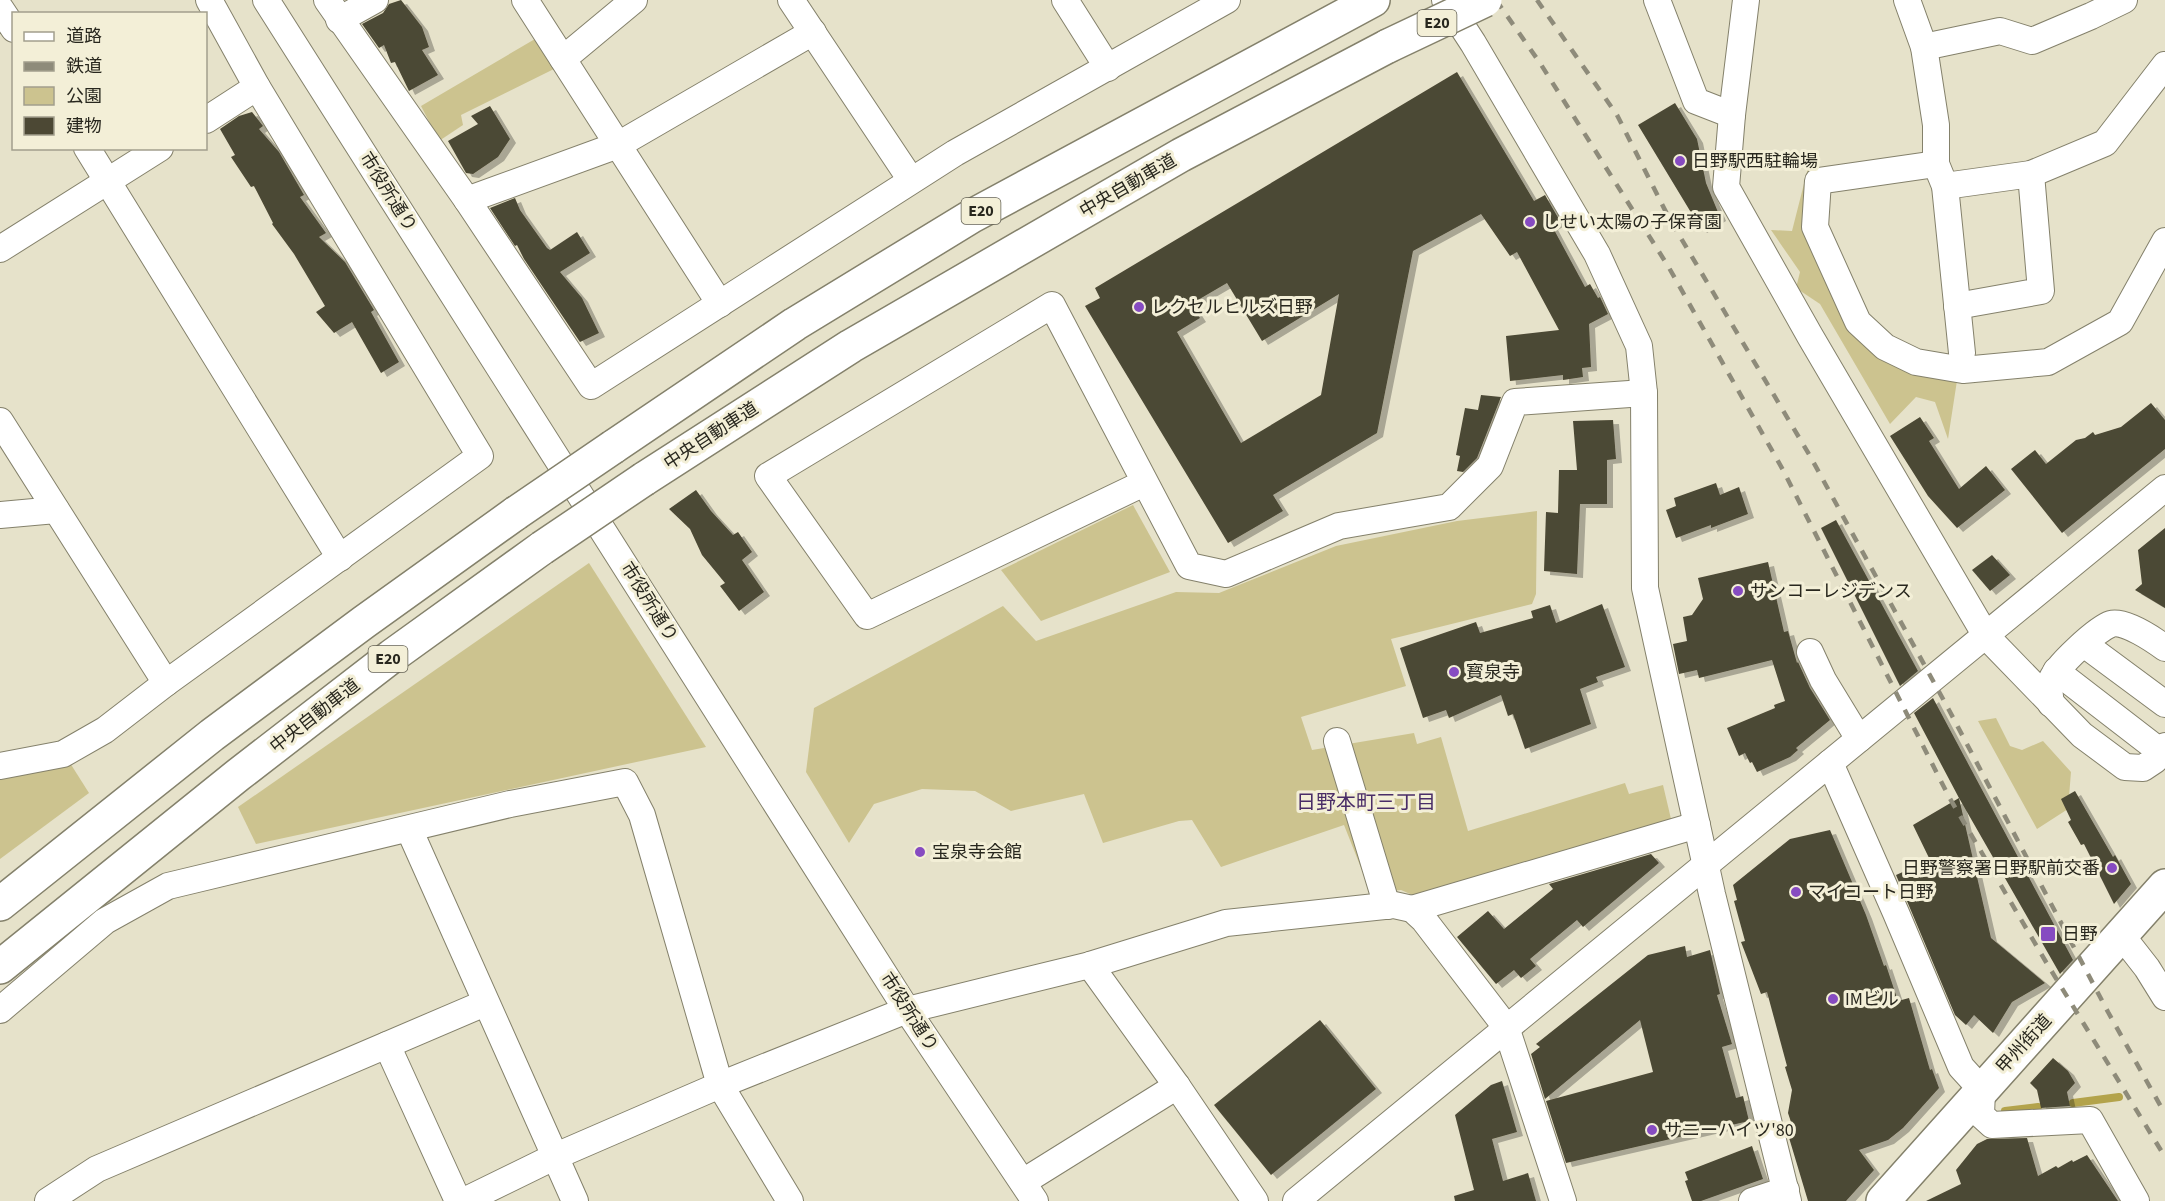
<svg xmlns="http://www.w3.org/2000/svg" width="2165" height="1201" viewBox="0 0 2165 1201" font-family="'Source Sans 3','Noto Sans JP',sans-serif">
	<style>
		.green { fill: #ccc38f }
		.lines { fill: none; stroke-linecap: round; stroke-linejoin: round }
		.stream { stroke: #b3a34b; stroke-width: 8 }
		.building { fill: #4c4834; fill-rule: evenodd; filter: url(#shadow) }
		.minor-casing { stroke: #84816b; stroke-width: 28 }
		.major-casing { stroke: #84816b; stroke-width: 36 }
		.highway-casing { stroke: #84816b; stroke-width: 36 }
		.minor { stroke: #fff; stroke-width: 26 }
		.major { stroke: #fff; stroke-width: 33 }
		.highway { stroke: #fff; stroke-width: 33 }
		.rail { stroke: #8e8b7a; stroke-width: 4.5; stroke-dasharray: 10 10; stroke-linecap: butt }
		.highway-bridge-casing { stroke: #84816b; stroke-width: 36; stroke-linecap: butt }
		.highway-bridge { stroke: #fff; stroke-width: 33 }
		.poi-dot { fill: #864bc1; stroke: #f3efd7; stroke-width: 2 }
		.labels { text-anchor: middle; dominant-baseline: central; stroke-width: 6; stroke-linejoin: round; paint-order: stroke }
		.shield { fill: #f3efd7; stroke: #656356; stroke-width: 1.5 }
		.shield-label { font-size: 16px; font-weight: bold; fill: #28271e }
		.poi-label { font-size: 18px; fill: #28271e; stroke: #f3efd7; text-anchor: start }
		.street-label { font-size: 18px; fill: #28271e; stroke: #f3efd7 }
		.neighbourhood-label { font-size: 20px; fill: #492d67; stroke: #f3efd7 }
	</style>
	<defs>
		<filter id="shadow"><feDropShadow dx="6" dy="4" stdDeviation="0" flood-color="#0004"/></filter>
	</defs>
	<rect width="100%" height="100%" fill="#e6e2ca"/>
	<g class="green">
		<path d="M535,39l21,29 -95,47 2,10 -24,16 -18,-35z"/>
		<path d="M1809,164l-6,63 49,93 106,54 -10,65 -13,-37 -19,-5 -26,27 -70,-120 -24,-16 4,-16 -29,-42 21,1z"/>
		<path d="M1133,505l37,67 -129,49 -40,-51z"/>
		<path d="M1537,511l-1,83 -4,10 -141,35 15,47 -105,31 11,33 102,-17 3,11 24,-7 27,94 157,-48 4,11 34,-9 8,34 -6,10 -241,71 -23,-10 -30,3 -27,-68 -123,42 -29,-47 -13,1 -76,22 -19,-49 -73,17 -36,-20 -53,-2 -48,15 -25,39 -43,-71 8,-64 189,-102 33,35 140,-49 43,1 117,-47 121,-25z"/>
		<path d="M589,563l117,184 -450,97 -18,-37z"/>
		<path d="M1996,718l14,28 12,4 21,-9 28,31 -3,37 -31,20 -59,-108z"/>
		<path d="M70,763l19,30 -89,66v-84z"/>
	</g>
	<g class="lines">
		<g class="stream">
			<path d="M2073,1103l46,-6"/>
			<path d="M2005,1111l33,-4"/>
		</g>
	</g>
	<g class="building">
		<path d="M401,0l21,27 7,20 -7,3 16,25 -29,16 -14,-29 -4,1 -7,-18 -5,3 -17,-24 21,-11 6,-9z"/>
		<path d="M1457,72l77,129 11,-6 15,26 -8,5 33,61 5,-3 8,14 2,-1 8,17 -19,10 2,43 -9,1 1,9 -20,3v-5l-53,6 -4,-45 53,-6 -42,-78 -7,4 -29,-42 -68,37 -36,182 -104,62 10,16 -55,32 -143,-237 15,-8 -5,-10zM1227,283l35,58 77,-47 -18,101 -80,48 -64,-111 23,-14 -9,-14z"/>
		<path d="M1675,103l22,36 9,44 14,34 -19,12 -63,-104z"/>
		<path d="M490,106l20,33 -12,18 -25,17 -7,-1 -18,-32 30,-17 -7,-8z"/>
		<path d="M252,112l11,14 -4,3 20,23 25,43 -4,2 26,36 -7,4 26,25 29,48 -3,2 28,50 -18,11 -29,-51 -18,11 -18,-21 9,-6 -31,-52 -22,-30 1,-1 -19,-37 -3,1 -20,-30 4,-2 -15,-26 19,-13z"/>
		<path d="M515,198l5,12 27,38 3,2 27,-18 13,21 -30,19 22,26 17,35 -19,9 -56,-83 -7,-14 -2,1 -25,-38z"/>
		<path d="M1481,395l20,2 -24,61 -14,14 -6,-1 3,-15 -4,-1 9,-47 13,2z"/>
		<path d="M2151,403l14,17v29l-103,84 -51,-64 24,-19 11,14 30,-24 9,-2 8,-6 2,3 26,-8z"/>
		<path d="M1920,417l14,21 -5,3 30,48 27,-23 19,24 -48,38 -29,-32 -38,-60z"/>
		<path d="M1613,420l3,39 -9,1v44h-27l-3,70 -33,-3 2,-59 12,1 1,-43h18l-4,-49z"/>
		<path d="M1716,483l4,12 19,-8 9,27 -37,14v-3l-35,13 -10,-28 10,-4 -2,-8z"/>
		<path d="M696,490l15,21 22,24 5,-3 14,20 -10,8 22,32 -25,19 -19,-25 5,-3 -23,-28 -12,-26 -21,-20z"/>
		<path d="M1836,520l82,151 -18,15 -79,-158z"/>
		<path d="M2165,528v80l-30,-18 7,-6 -4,-34z"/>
		<path d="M1992,555l18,20 -20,16 -18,-21z"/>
		<path d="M1768,562l16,70 4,-1 9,32 1,-1 12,26 20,32 -34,28 2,2 -8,7 -33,15 -5,-10 -2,1 -5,-10 -6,3 -12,-28 48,-20 -1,-3 11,-4 -13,-41 -73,18 -2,-8 -18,4 -6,-30 14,-3 -4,-24 9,-2 11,-16 -5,-21z"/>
		<path d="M1602,604l23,63 -29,10 2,5 -18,7 11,35 -66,25 -12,-35 -5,2 -7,-21 -52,23 -3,-8 -23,8 -23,-70 76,-26 4,11 53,-15 -2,-7 19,-6 6,18z"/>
		<path d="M1933,698l140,262 -13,14 -101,-176 32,140 54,45 -33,19 -19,31 -19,-18 -8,10 -11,-10 -59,-140 34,-15 -17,-35 46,-27 -45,-85z"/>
		<path d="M2075,791l38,66 2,-2 16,29 -17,20 -30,-60 -3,1 -13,-23 3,-2 -10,-21z"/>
		<path d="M1830,830l36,85 18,51 2,-1 12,36 11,-3 21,72 2,-1 7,19 -36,40 -15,12 -29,10 15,20 -28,31h-38l-21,-70 6,-3 -5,-15 4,-23 -7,-23 2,-1 -20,-74 -6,2 -20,-52 4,-1 -11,-40 3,-1 -4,-15 57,-46z"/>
		<path d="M1651,854l8,9 -76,64 -6,-7 -47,39 6,7 -15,12 -7,-8 -18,14 -39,-47 31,-26 16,18 49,-40 -4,-5z"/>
		<path d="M1685,946l2,11 23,-7 10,44 -3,1 15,49 -10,3 14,51 7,-2 6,25 -183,42 -20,-62 107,-29 -13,-52 -95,79 -14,-45 9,-7 -4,-3 112,-89z"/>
		<path d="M1320,1020l56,69 -105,86 -57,-70z"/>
		<path d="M2053,1058l15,13 7,12 -8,9 3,14 -29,2 -4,-18 -7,-7z"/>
		<path d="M1502,1081l15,51 -25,7 11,42 25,-8 8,28h-81l-1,-5 20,-6 -19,-75 36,-30z"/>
		<path d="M2027,1138l11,38 18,-10 2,2 14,-8 1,2 14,-7 31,46h-192l35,-17 -5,-14 21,-26 10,-5z"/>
		<path d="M1752,1146l11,33 -62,22h-9l-7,-20 3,-1 -3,-8z"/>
	</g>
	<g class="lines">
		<defs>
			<g id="minor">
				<path d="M266,0l641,1010 128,191"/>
				<path d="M327,0l140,200 124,186 364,-233 272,-153"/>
				<path d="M525,0l195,304"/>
				<path d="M791,0l120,180"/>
				<path d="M1065,0l43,68"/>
				<path d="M1445,0l28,43 124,211 42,92 5,47 1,195 67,306 76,307"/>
				<path d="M1657,0l39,101 36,14"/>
				<path d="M1746,0l-14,115 -6,72 84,149 176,300 96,99 43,32 18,1 12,-8 10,-14"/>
				<path d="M1907,0l17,47 12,78v39l9,22 17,167"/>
				<path d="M0,8l14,21"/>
				<path d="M339,20l36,-20"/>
				<path d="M1924,47l76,-16 32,10 59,-25 33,-16"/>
				<path d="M563,59l71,-59"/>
				<path d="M206,120l51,-33"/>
				<path d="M87,148l253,410"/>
				<path d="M1936,164l-118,17 -3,46 43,95 27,25 31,15 47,8 85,-8 72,-40 45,-81"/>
				<path d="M1945,186l86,-12 74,-31 60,-78"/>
				<path d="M467,200l151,-55 195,-113"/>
				<path d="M0,249l160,-101"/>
				<path d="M1957,306l84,-15 -10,-117"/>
				<path d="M0,421l166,262"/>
				<path d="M1144,483l-277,133 -99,-140 284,-171 137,261 37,8 113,-48 110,-19 41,-41 25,-64 129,-9"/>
				<path d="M0,515l56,-5"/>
				<path d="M2084,644l81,60"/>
				<path d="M1810,652l13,28 36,59"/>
				<path d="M2056,671l105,81"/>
				<path d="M2051,704c-1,-8 -3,-16 0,-23 4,-14 47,-53 60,-57 14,-4 43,16 54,24"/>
				<path d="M1337,741l50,165"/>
				<path d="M1830,763l66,150 65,154 21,23 -1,25 11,10 98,-5 46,81"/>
				<path d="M0,766l63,-12 42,-24 61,-47 314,-227 -223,-369 -48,-87"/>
				<path d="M409,829l166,372"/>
				<path d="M1412,909l285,-84"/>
				<path d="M2122,936l25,32 18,29"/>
				<path d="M1090,965l87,121 78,115"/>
				<path d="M0,1010l105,-89 63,-35 342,-82 115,-22 17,33 78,270 70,116"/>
				<path d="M387,1045l71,156"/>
				<path d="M1023,1182l154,-96"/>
				<path d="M48,1201l49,-32 388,-166"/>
				<path d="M464,1201l92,-45 164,-71 187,-75 183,-45 136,-42 168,-18 18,4 12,11 82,107 57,174"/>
				<path d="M1296,1201l869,-713"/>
				<path d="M1752,1201l34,-11"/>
			</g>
			<path id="major" d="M1883,1201l282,-315"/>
			<g id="highway">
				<path d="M613,447l182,-123 177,-108 401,-216"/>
				<path d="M644,479l207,-133 330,-191 207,-109"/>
				<path d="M0,904l212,-169 152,-113 152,-109"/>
				<path d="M0,967l238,-192 154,-119 150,-108"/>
			</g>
		</defs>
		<use href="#minor" class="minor-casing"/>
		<use href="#major" class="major-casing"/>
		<use href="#highway" class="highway-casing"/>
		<use href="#minor" class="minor"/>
		<use href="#major" class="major"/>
		<use href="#highway" class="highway"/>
		<g class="rail">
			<path d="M1496,0l44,63 128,203 115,204 166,327 97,165 119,195"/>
			<path d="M1537,0l80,115 52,103 141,238 139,254 159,302 57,102"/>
		</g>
		<defs>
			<g id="highway-bridge">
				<path d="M1388,46l97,-46"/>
				<path d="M516,513l97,-66"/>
				<path d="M542,548l102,-69"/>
			</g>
		</defs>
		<use href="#highway-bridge" class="highway-bridge-casing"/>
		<use href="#highway-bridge" class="highway-bridge"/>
	</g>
	<g class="poi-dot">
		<circle cx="1680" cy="161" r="6"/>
		<circle cx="1530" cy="222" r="6"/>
		<circle cx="1139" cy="307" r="6"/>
		<circle cx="1738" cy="591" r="6"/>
		<circle cx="1454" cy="672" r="6"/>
		<circle cx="920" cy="852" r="6"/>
		<circle cx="2112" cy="868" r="6"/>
		<circle cx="1796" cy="892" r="6"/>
		<rect x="2040" y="926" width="16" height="16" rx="3"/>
		<circle cx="1833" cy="999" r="6"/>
		<circle cx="1652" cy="1130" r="6"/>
	</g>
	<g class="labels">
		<g class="shield">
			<rect x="1417.5" y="10" width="39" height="26" rx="4.5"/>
			<rect x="961.5" y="198" width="39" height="26" rx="4.5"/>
			<rect x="368.5" y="646" width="39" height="26" rx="4.5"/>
		</g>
		<g class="shield-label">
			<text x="1437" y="23">E20</text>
			<text x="981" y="211">E20</text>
			<text x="388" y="659">E20</text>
		</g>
		<g class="poi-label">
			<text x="1692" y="161">日野駅西駐輪場</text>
			<text x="1542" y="222">しせい太陽の子保育園</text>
			<text x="1151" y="307">レクセルヒルズ日野</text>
			<text x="1750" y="591">サンコーレジデンス</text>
			<text x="1466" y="672">寳泉寺</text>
			<text x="932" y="852">宝泉寺会館</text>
			<text x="2100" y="868" text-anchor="end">日野警察署日野駅前交番</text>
			<text x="1808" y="892">マイコート日野</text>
			<text x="2062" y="934">日野</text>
			<text x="1845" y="999">IMビル</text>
			<text x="1664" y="1130">サニーハイツ'80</text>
		</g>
		<g class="street-label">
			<text transform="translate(1128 186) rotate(-30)">中央自動車道</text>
			<text transform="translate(388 192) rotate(58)">市役所通り</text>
			<text transform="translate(711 436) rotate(-33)">中央自動車道</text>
			<text transform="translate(649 602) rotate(58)">市役所通り</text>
			<text transform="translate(315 716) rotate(-38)">中央自動車道</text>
			<text transform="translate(909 1012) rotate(57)">市役所通り</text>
			<text transform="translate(2024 1044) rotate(-48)">甲州街道</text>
		</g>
		<g class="neighbourhood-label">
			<text x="1366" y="803">日野本町三丁目</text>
		</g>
	</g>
	<rect x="12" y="12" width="195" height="138" fill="#f3efd7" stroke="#a29f8d" stroke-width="1.5"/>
	<rect x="24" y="32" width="30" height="9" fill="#ffffff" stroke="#a29f8d" stroke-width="1.5"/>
	<text x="66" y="42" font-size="18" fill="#28271e">道路</text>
	<rect x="24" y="62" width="30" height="9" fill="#8e8b7a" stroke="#a29f8d" stroke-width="1.5"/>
	<text x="66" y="72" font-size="18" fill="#28271e">鉄道</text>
	<rect x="24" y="87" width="30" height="18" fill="#ccc38f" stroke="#a29f8d" stroke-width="1.5"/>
	<text x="66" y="102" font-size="18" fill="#28271e">公園</text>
	<rect x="24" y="117" width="30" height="18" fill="#4c4834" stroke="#a29f8d" stroke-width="1.5"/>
	<text x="66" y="132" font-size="18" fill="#28271e">建物</text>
</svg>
